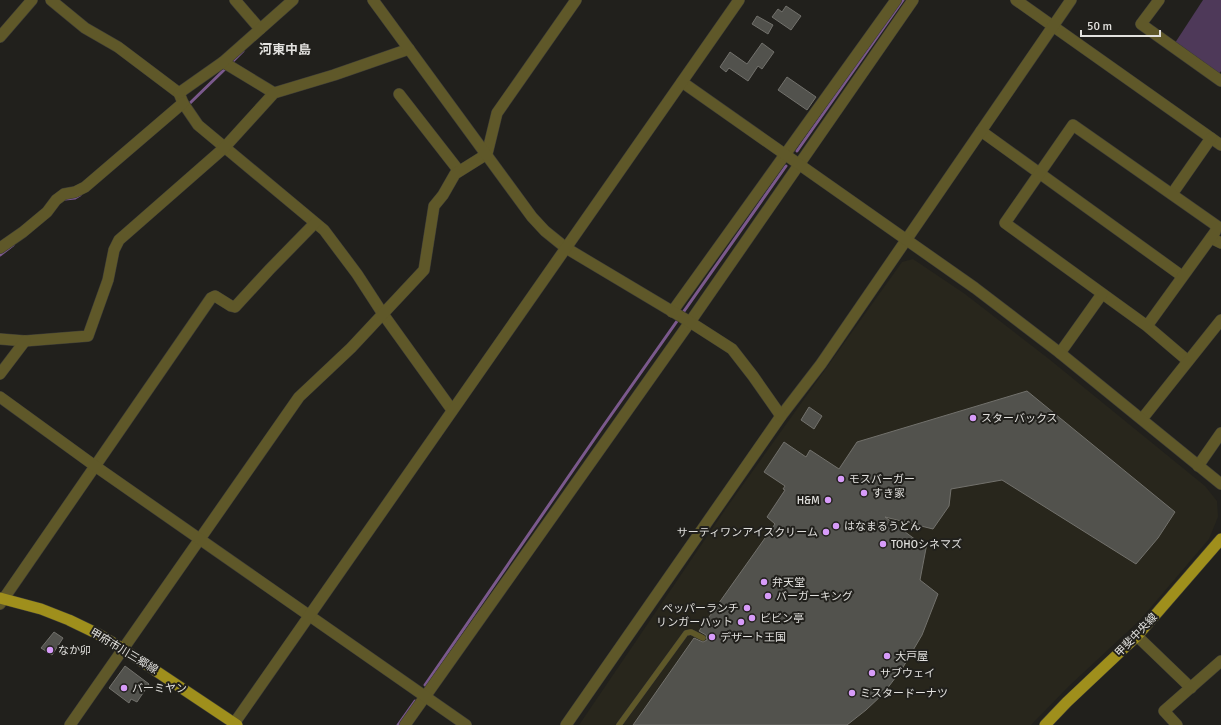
<svg xmlns="http://www.w3.org/2000/svg" width="1221" height="725" viewBox="0 0 1221 725" font-family="Signika,'Noto Sans JP',sans-serif">
	<style>
		.built { fill: #28261c }
		.green { fill: #4e3959 }
		.lines { fill: none; stroke-linecap: round; stroke-linejoin: round }
		.stream { stroke: #7b598d; stroke-width: 3 }
		.building { fill: #52524d; stroke: #72716c }
		.service-casing { stroke: #3c3b37; stroke-width: 6 }
		.minor-casing { stroke: #3c3b37; stroke-width: 12 }
		.tertiary-casing { stroke: #3c3b37; stroke-width: 12 }
		.primary-casing { stroke: #3c3b37; stroke-width: 12 }
		.service { stroke: #5f5829; stroke-width: 5.5 }
		.minor { stroke: #5f5829; stroke-width: 11 }
		.tertiary { stroke: #5f5829; stroke-width: 11 }
		.primary { stroke: #9f8f1c; stroke-width: 11 }
		.poi-dot { fill: #d79bf9; stroke: #21201c; stroke-width: 1.5 }
		.labels { text-anchor: middle; dominant-baseline: central; stroke-width: 4; stroke-linejoin: round; paint-order: stroke }
		.poi-label { font-size: 11px; fill: #e2e1de; stroke: #21201c; text-anchor: start }
		.street-label { font-size: 11px; fill: #e2e1de; stroke: #21201c }
		.quarter-label { font-size: 13px; font-weight: bold; fill: #e2e1de; stroke: #21201c }
	</style>
	<rect width="100%" height="100%" fill="#21201c"/>
	<path class="built" d="M913,259l52,35 84,65 156,127 12,15 1,16 -9,22 -69,81 -71,66 -38,39h-452l148,-218 175,-245z"/>
	<path class="green" d="M1203,0h18v71l-5,7 -43,-32z"/>
	<g class="lines">
		<g class="stream">
			<path d="M230,64l13,-13"/>
			<path d="M187,106l39,-38"/>
			<path d="M797,151l106,-151"/>
			<path d="M65,199l10,-1 5,-3"/>
			<path d="M0,255l13,-10"/>
			<path d="M425,685l179,-260 182,-259"/>
			<path d="M398,725l17,-24"/>
		</g>
	</g>
	<g class="building">
		<path d="M786,6l15,10 -10,14 -19,-13 6,-8 4,3z"/>
		<path d="M757,16l16,9 -5,9 -16,-10z"/>
		<path d="M762,43l12,9 -12,17 -4,-3 -10,15 -19,-13 -3,4 -6,-5 10,-15 17,12z"/>
		<path d="M787,77l29,20 -9,13 -29,-20z"/>
		<path d="M1027,391l148,121 -17,26 -22,26 -134,-84 -51,9 -2,17 -16,23 -48,-12 35,26h7l-7,37 18,14 -16,41 -20,34 -19,25 -17,16 -19,15h-214l61,-87 9,4 4,-2 -1,-5 -7,-4 76,-107 -8,-7 18,-27 -2,-1 2,-3 -21,-14 20,-30 22,15 4,-7 29,19 18,-27z"/>
		<path d="M809,407l13,9 -8,13 -13,-9z"/>
		<path d="M54,632l9,6 -11,17 -11,-7z"/>
		<path d="M125,666l24,18 -12,18 -6,-3 -2,4 -20,-15z"/>
	</g>
	<g class="lines">
		<defs>
			<path id="service" d="M619,725l67,-92 5,-1 12,6"/>
			<g id="minor">
				<path d="M51,0l34,28 33,19 61,46 4,10 15,22 126,105 33,44 26,40 69,96"/>
				<path d="M235,0l25,29"/>
				<path d="M1016,0l205,145"/>
				<path d="M1159,0l-18,24 80,57"/>
				<path d="M0,37l32,-37"/>
				<path d="M223,62l51,31"/>
				<path d="M179,93l44,-31 70,-62"/>
				<path d="M399,94l60,77"/>
				<path d="M981,131l201,145"/>
				<path d="M1172,194l39,-56"/>
				<path d="M1211,238l10,5"/>
				<path d="M0,248l23,-16 24,-20 9,-12 8,-6 11,-2 10,-5 98,-84"/>
				<path d="M672,312l224,-312"/>
				<path d="M1147,326l68,-94 2,-6 -144,-101 -68,98 142,103 41,35"/>
				<path d="M0,339l25,2 63,-5 20,-56 6,-30 5,-10 105,-92 50,-55 60,-18 75,-26"/>
				<path d="M1060,353l42,-59"/>
				<path d="M0,374l25,-33"/>
				<path d="M1142,419l79,-99"/>
				<path d="M1198,466l23,-33"/>
				<path d="M0,604l211,-306 4,-2 16,10 4,1 35,-38 45,-46"/>
				<path d="M1137,636l54,52"/>
				<path d="M70,725l229,-328 52,-49 73,-78 10,-64 9,-11 12,-21 32,-20 10,-41 79,-113"/>
				<path d="M405,725l285,-403 223,-322"/>
				<path d="M566,725l215,-309 40,-52 250,-364"/>
				<path d="M1177,725l-13,-14 57,-50"/>
			</g>
			<g id="tertiary">
				<path d="M373,0l159,217 13,14 21,17 124,74 42,27 21,27 28,40"/>
				<path d="M682,82l293,206 85,65 161,131"/>
				<path d="M0,397l95,69 371,259"/>
				<path d="M233,725l506,-725"/>
			</g>
			<g id="primary">
				<path d="M0,598l41,11 28,11 29,14 25,15 114,76"/>
				<path d="M1045,725l22,-23 70,-66 84,-97"/>
			</g>
		</defs>
		<use href="#service" class="service-casing"/>
		<use href="#minor" class="minor-casing"/>
		<use href="#tertiary" class="tertiary-casing"/>
		<use href="#primary" class="primary-casing"/>
		<use href="#service" class="service"/>
		<use href="#minor" class="minor"/>
		<use href="#tertiary" class="tertiary"/>
		<use href="#primary" class="primary"/>
	</g>
	<g class="poi-dot">
		<circle cx="973" cy="418" r="4"/>
		<circle cx="841" cy="479" r="4"/>
		<circle cx="864" cy="493" r="4"/>
		<circle cx="828" cy="500" r="4"/>
		<circle cx="836" cy="526" r="4"/>
		<circle cx="826" cy="532" r="4"/>
		<circle cx="883" cy="544" r="4"/>
		<circle cx="764" cy="582" r="4"/>
		<circle cx="768" cy="596" r="4"/>
		<circle cx="747" cy="608" r="4"/>
		<circle cx="752" cy="618" r="4"/>
		<circle cx="741" cy="622" r="4"/>
		<circle cx="712" cy="637" r="4"/>
		<circle cx="50" cy="650" r="4"/>
		<circle cx="887" cy="656" r="4"/>
		<circle cx="872" cy="673" r="4"/>
		<circle cx="124" cy="688" r="4"/>
		<circle cx="852" cy="693" r="4"/>
	</g>
	<g class="labels">
		<g class="poi-label">
			<text x="981" y="418">スターバックス</text>
			<text x="849" y="479">モスバーガー</text>
			<text x="872" y="493">すき家</text>
			<text x="820" y="500" text-anchor="end">H&amp;M</text>
			<text x="844" y="526">はなまるうどん</text>
			<text x="818" y="532" text-anchor="end">サーティワンアイスクリーム</text>
			<text x="891" y="544">TOHOシネマズ</text>
			<text x="772" y="582">弁天堂</text>
			<text x="776" y="596">バーガーキング</text>
			<text x="739" y="608" text-anchor="end">ペッパーランチ</text>
			<text x="760" y="618">ビビン亭</text>
			<text x="733" y="622" text-anchor="end">リンガーハット</text>
			<text x="720" y="637">デザート王国</text>
			<text x="58" y="650">なか卯</text>
			<text x="895" y="656">大戸屋</text>
			<text x="880" y="673">サブウェイ</text>
			<text x="132" y="688">バーミヤン</text>
			<text x="860" y="693">ミスタードーナツ</text>
		</g>
		<g class="street-label">
			<text transform="translate(1136 635) rotate(-46)">甲斐中央線</text>
			<text transform="translate(124 651) rotate(31)">甲府市川三郷線</text>
		</g>
		<g class="quarter-label">
			<text x="285" y="50">河東中島</text>
		</g>
	</g>
	<path d="M1081 30v6h79v-6" fill="none" stroke="#e2e1de" stroke-width="2"/>
	<text x="1087" y="30" font-size="12" fill="#e2e1de" stroke="#21201c" stroke-width="3" paint-order="stroke">50 m</text>
</svg>
